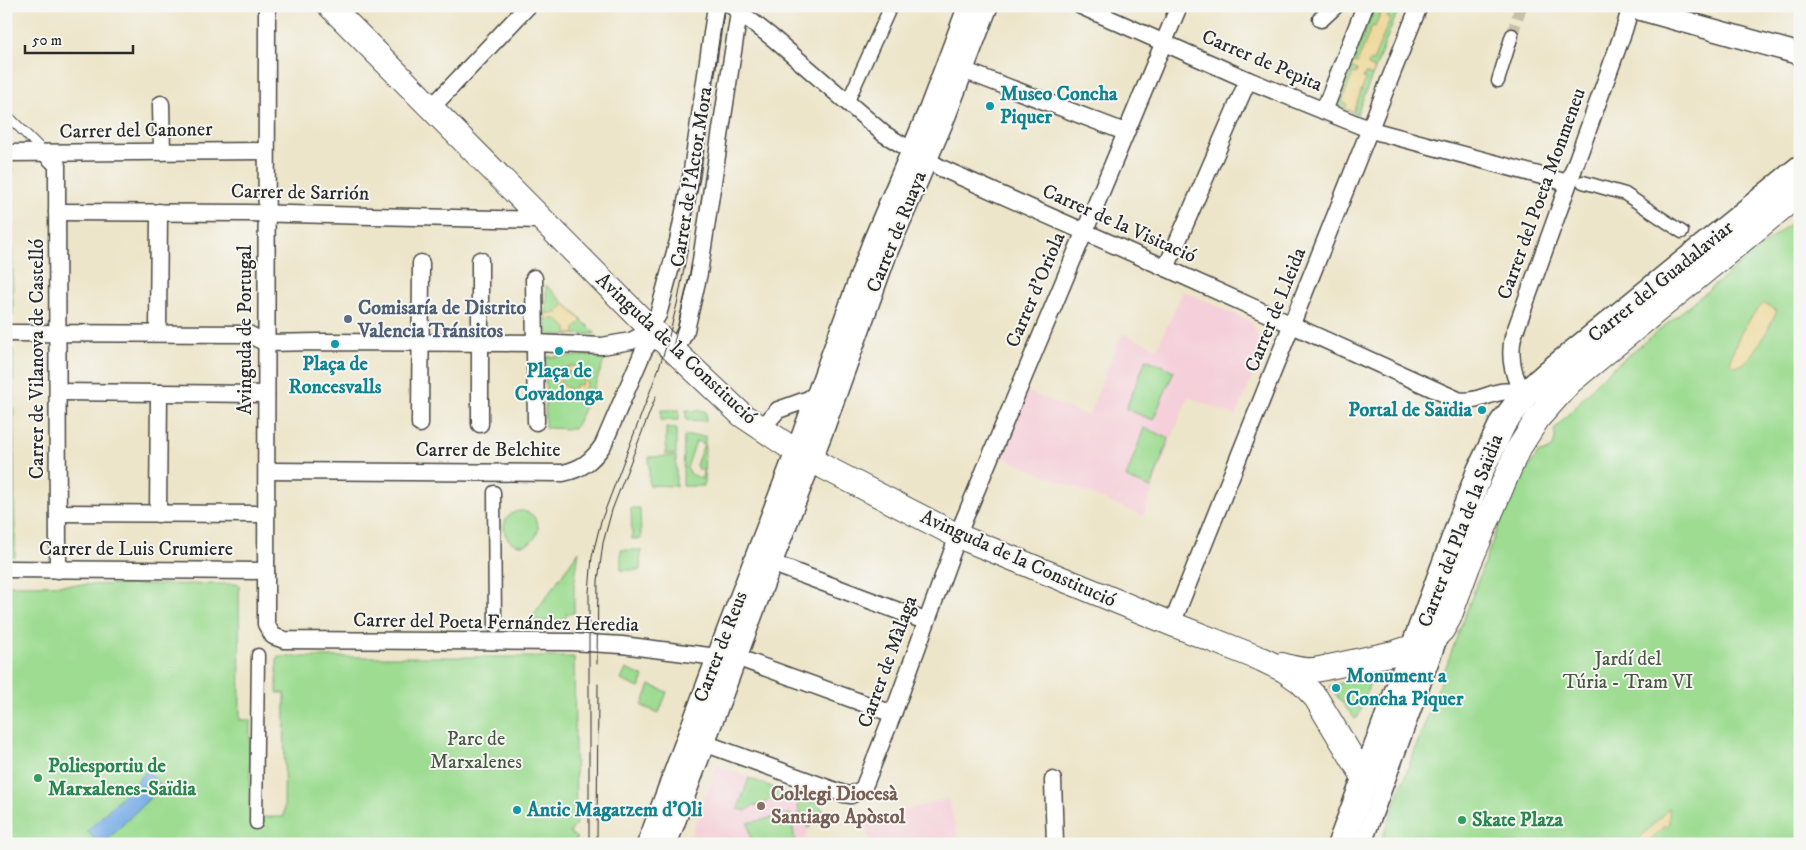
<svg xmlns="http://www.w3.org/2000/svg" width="1806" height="850" viewBox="0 0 1806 850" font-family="'IM FELL DW Pica',serif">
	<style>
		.built { fill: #f5cfd9 }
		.green { fill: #9ddc91; stroke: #64845e; fill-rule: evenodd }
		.sand { fill: #eeda9e; stroke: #8c8264; fill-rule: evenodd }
		.water { fill: #79ade6; stroke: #526c88 }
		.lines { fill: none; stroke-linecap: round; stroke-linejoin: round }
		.pedestrian-tunnel { stroke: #c6c0a9; stroke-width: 12; stroke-dasharray: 12 6; stroke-linecap: butt }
		.service-casing { stroke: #484743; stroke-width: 11 }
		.pedestrian-casing { stroke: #484743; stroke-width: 15 }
		.minor-casing { stroke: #484743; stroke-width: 19 }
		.tertiary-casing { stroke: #484743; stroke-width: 24 }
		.secondary-casing { stroke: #484743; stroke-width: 26 }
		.primary-casing { stroke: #484743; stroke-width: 29 }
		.service { stroke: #fff; stroke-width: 9 }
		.pedestrian { stroke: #fff; stroke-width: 12 }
		.minor { stroke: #fff; stroke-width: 16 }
		.tertiary { stroke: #fff; stroke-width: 21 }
		.secondary { stroke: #fff; stroke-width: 24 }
		.primary { stroke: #fff; stroke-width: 26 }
		.tram { stroke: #2b2b2b; stroke-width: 1 }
		.culture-dot { fill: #0f9aa8; stroke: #f6f6f2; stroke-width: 2 }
		.service-dot { fill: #5c6f8a; stroke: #f6f6f2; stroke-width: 2 }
		.leisure-dot { fill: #2e9e5b; stroke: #f6f6f2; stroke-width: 2 }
		.education-dot { fill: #8d6e63; stroke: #f6f6f2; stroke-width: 2 }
		.labels { text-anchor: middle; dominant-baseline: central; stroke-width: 4; stroke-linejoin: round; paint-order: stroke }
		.street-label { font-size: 20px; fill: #2b2b2b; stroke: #f6f6f2 }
		.culture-label { font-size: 20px; font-weight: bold; fill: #0d838f; stroke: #f6f6f2; text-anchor: start }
		.service-label { font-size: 20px; font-weight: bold; fill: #4e5e75; stroke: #f6f6f2; text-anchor: start }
		.park-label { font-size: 20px; fill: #485744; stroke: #f6f6f2 }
		.leisure-label { font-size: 20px; font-weight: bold; fill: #27864d; stroke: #f6f6f2; text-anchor: start }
		.education-label { font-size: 20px; font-weight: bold; fill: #785e54; stroke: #f6f6f2; text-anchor: start }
	</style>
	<rect width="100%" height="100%" fill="#f6f6f2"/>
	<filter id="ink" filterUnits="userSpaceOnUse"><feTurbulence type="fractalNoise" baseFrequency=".02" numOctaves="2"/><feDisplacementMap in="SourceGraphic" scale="10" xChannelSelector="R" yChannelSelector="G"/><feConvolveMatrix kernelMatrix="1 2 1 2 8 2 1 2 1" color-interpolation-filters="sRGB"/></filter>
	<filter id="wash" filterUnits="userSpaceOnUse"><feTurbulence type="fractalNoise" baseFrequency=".0096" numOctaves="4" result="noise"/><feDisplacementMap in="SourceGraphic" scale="20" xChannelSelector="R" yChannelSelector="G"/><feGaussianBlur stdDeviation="1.12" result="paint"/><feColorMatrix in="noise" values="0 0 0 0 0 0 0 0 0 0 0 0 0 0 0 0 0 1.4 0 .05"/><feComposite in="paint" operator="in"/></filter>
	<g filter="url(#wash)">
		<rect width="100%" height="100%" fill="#ede5c9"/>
		<g class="built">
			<path d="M1183,291l69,31 11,28 -27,66 -48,-19 -39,100 1,1 -7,18 -144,-60 28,-65 61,25 34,-83 35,15z"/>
			<path d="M717,765l100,38 8,9 -15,12 -6,20h-116z"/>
			<path d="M948,798l12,46h-89l-6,-22z"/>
		</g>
		<g class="green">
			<path d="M1375,6h6l16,7 -40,101 -19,-8 -1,-4z"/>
			<path d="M6,168h6l1,147h-7z"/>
			<path d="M1800,215v629h-420l126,-339 32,-52c13,0 20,-11 16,-23l48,-53z"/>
			<path d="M546,285l49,48v1l-44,1 -3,-2 -2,-4z"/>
			<path d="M6,349h7l2,207 -9,1z"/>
			<path d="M606,355l-14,38 -18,36 -29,-1 1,-71z"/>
			<path d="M1146,359l28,12 -21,49 -27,-11z"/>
			<rect x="661" y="410" width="18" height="10"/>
			<path d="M686,410l18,1 2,1v9l-20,-1z"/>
			<rect x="666" y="428" width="10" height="26"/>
			<path d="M1144,428l25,10 -18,50 -25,-10z"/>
			<path d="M684,436h21l-1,50h-21zM696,441l8,3 -8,21 2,4 5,1 -1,9 -11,-5 -4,-6z"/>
			<path d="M676,456v30l-27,-1v-28z"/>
			<path d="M631,508h9l1,31h-9z"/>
			<circle cx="521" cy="528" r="17"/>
			<path d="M621,550h20l-1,20h-19z"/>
			<path d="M579,551l-5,35v27l-8,1 -1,6 -36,1z"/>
			<path d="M239,584l1,136h10v90l8,7h26l1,-124h-8v-36h297l2,167 -6,9 7,5 -4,6h-567v-259z"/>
			<path d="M626,669l18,8 -5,11 -18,-8z"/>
			<path d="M1372,676l-14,41 -3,2 -26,-33z"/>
			<path d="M650,685l17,7 -8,21 -17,-7z"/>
			<path d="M749,778l37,15 -7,7 -9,-1 -8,7 -9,-1 -7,6 -8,-2z"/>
			<path d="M801,798l16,5 8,9 -11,8 -5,8 -2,-1 -3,-13 -5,1 -1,-11z"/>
			<path d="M790,814l6,30h-44l-4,-21z"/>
		</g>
		<g class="sand">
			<path d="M1383,7l7,3 -3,7 3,2 -17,42 -3,-1 -2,6 7,3 -3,7 -7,-3 -2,5 3,1 -13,33 -8,-3 2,-5 -5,-2 11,-29 3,1 1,-4 -6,-3 2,-5 4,1 15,-37 3,1z"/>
			<path d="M1764,303l13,8c-7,12 -30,68 -47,52 5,-24 17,-43 34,-60z"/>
			<path d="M565,304l17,17 -7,7v6h-8v-6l-10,-9h-11v-6h11z"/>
			<path d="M573,366c11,3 18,14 11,24 -17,25 -47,-20 -11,-24zM565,370l19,10 -4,6 -4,-2 -3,7 -14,-8z"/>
			<path d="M1669,808v17l-5,1 -16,18h-14z"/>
		</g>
		<path class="water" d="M147,771l15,15 -59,58h-4l-12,-13z"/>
	</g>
	<g filter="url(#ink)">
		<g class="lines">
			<path class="pedestrian-tunnel" d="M1512,35l9,-29"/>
			<defs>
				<path id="service" d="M6,114l39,39"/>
				<g id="pedestrian">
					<path d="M1498,81l14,-46"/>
					<path d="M847,103l44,-97"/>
					<path d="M1583,182l42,12 57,38"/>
					<path d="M494,492l1,135"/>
					<path d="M256,823l2,-168"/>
				</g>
				<g id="minor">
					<path d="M267,6l-1,618 7,12 11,4 287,2 51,3 95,12"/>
					<path d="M732,6l42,33 110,95 57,34 225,100 292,132c25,5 40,-18 66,-4"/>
					<path d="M1081,6l167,74 123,50 197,53"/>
					<path d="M1321,19l14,-13"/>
					<path d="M963,70l162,62"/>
					<path d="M161,104l1,48"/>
					<path d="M432,107l96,-101"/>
					<path d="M1324,111l41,-105"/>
					<path d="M6,153l260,-2"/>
					<path d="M45,153l12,12 1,405"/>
					<path d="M57,212l190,1 294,7"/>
					<path d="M480,260v164"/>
					<path d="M1166,268l82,-188"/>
					<path d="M534,278l2,144"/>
					<path d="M6,333l242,1 18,9 52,-1 217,1 67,3 29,-5 14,-7 13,-19 20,-74 13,-64 25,-171"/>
					<path d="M158,333l1,-121"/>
					<path d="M675,352l11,-22 13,-57 41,-267"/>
					<path d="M59,392l207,2"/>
					<path d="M1527,400c-13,-20 -19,-40 -14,-63l111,-307 7,-24"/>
					<path d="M420,424l1,-161"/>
					<path d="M761,429l17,-19 31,-11 10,-8"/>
					<path d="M267,471l296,2c19,-4 29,-12 40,-28l40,-93c5,-9 8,-12 18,-13"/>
					<path d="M58,513l208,1"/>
					<path d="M158,514l1,-121"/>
					<path d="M771,563l154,58"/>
					<path d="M6,569l260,2"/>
					<path d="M1172,624l247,-618"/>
					<path d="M736,657l157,57"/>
					<path d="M704,743l140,51 7,1 12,-6 30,-75 70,-192 216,-516"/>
					<path d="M1053,780l2,64"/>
					<path d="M1363,844l79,-214"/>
				</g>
				<g id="tertiary">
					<path d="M1628,6l172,48"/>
					<path d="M648,844l75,-201 79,-206 71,-194 57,-134 39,-103"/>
					<path d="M666,844l105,-281 52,-134 64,-178 57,-133 43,-112"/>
				</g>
				<g id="secondary">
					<path d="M330,6l320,322 92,87 46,31 36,21 134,69 214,88 89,35 23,11 17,12 15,16 49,81"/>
					<path d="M1282,665c13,4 25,7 38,4l74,-16 22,-7 19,-9 7,-7 7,-12 19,-52 49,-115 21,-33 32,-36 230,-189"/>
				</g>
				<path id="primary" d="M1341,844l139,-373 23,-48 21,-27 24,-22 252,-205"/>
			</defs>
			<use href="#service" class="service-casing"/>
			<use href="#pedestrian" class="pedestrian-casing"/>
			<use href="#minor" class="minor-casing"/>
			<use href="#tertiary" class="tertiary-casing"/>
			<use href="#secondary" class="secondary-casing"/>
			<use href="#primary" class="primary-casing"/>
			<use href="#service" class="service"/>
			<use href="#pedestrian" class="pedestrian"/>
			<use href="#minor" class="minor"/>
			<use href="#tertiary" class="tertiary"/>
			<use href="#secondary" class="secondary"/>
			<use href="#primary" class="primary"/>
			<g class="tram">
				<path d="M673,347l19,-81"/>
				<path d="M597,664l1,-83 5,-38 9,-33 44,-114"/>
				<path d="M589,844v-252l3,-35 9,-36 56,-148 10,-29 11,-44 10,-53 36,-241"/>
				<path d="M597,844l1,-160"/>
			</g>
		</g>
	</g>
	<g class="culture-dot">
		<circle cx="990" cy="106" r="5"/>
		<circle cx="335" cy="344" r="5"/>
		<circle cx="559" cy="351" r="5"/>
		<circle cx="1482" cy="410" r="5"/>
		<circle cx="1336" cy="688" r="5"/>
		<circle cx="517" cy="810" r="5"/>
	</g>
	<circle class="service-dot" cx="348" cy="319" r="5"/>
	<g class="leisure-dot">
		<circle cx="38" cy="778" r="5"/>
		<circle cx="1462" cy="820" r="5"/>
	</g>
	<circle class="education-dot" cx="761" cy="806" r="5"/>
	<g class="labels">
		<g class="street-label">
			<text transform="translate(1262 61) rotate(23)">Carrer de Pepita</text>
			<text transform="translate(136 131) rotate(-1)">Carrer del Canoner</text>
			<text transform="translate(692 177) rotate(-81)">Carrer de l'Actor Mora</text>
			<text transform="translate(300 193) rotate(1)">Carrer de Sarrión</text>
			<text transform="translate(1542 194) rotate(-70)">Carrer del Poeta Monmeneu</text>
			<text transform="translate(1119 224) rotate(24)">Carrer de la Visitació</text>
			<text transform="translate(897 232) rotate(-68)">Carrer de Ruaya</text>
			<text transform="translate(1661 282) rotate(-39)">Carrer del Guadalaviar</text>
			<text transform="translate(1036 290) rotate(-67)">Carrer d'Oriola</text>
			<text transform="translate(1276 310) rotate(-68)">Carrer de Lleida</text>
			<text transform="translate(245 330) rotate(-90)">Avinguda de Portugal</text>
			<text transform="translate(676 349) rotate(43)">Avinguda de la Constitució</text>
			<text transform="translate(37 359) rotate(-90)">Carrer de Vilanova de Castelló</text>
			<text x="488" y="450">Carrer de Belchite</text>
			<text transform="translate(1461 531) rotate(-69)">Carrer del Pla de la Saïdia</text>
			<text x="136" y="549">Carrer de Luis Crumiere</text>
			<text transform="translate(1018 559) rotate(24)">Avinguda de la Constitució</text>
			<text transform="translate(496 623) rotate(1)">Carrer del Poeta Fernández Heredia</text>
			<text transform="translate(721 647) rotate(-69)">Carrer de Reus</text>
			<text transform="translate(888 662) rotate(-70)">Carrer de Màlaga</text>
		</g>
		<g class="culture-label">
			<text x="1000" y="94">Museo Concha<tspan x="1000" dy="23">Piquer</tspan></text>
			<text x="335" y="364" text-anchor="middle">Plaça de<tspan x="335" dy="23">Roncesvalls</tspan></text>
			<text x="559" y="371" text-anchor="middle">Plaça de<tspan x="559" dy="23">Covadonga</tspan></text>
			<text x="1472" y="410" text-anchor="end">Portal de Saïdia</text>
			<text x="1346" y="676">Monument a<tspan x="1346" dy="23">Concha Piquer</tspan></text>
			<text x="527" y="810">Antic Magatzem d'Oli</text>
		</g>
		<g class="service-label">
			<text x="358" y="308">Comisaría de Distrito<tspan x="358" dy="23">Valencia Tránsitos</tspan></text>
		</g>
		<g class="park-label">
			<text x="1628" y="659">Jardí del<tspan x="1628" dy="23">Túria - Tram VI</tspan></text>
			<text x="476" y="739">Parc de<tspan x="476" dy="23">Marxalenes</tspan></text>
		</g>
		<g class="leisure-label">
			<text x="48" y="766">Poliesportiu de<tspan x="48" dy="23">Marxalenes-Saïdia</tspan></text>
			<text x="1472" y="820">Skate Plaza</text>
		</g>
		<g class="education-label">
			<text x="771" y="794">Col·legi Diocesà<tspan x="771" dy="23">Santiago Apòstol</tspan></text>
		</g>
	</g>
	<rect width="1806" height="850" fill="none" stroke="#f6f6f2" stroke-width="25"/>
	<path d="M25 45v8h108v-8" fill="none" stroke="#2b2b2b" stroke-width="2.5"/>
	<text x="32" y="45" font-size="15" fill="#2b2b2b" stroke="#f6f6f2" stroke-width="4" paint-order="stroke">50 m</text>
</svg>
